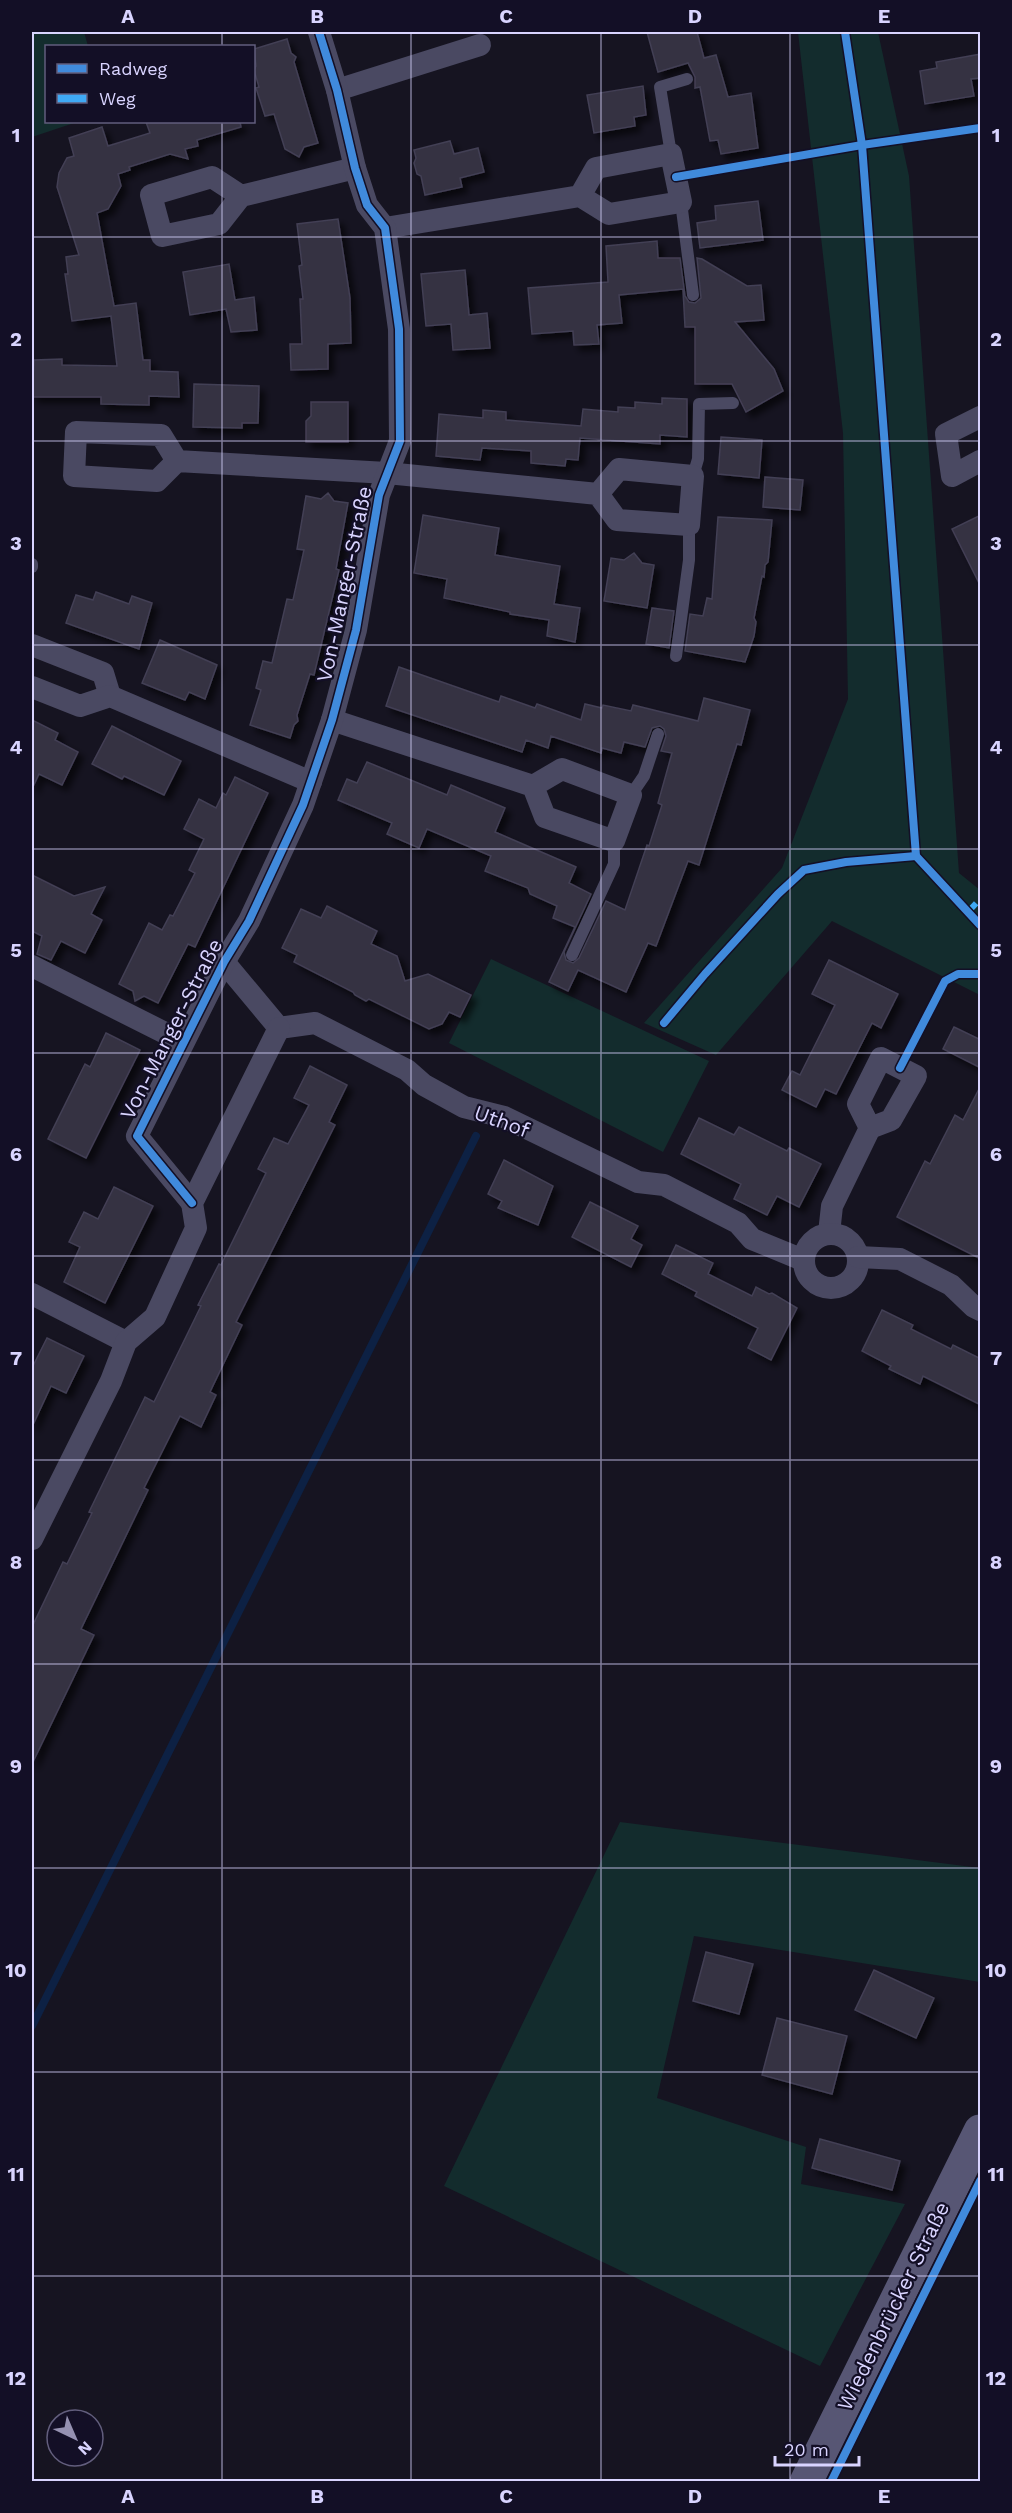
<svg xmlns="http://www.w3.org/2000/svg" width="1012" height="2513" viewBox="0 0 1012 2513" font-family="'Work Sans',sans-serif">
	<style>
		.green { fill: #132c2d }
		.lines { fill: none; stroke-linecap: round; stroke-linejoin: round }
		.stream { stroke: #0d2144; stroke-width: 8 }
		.building { fill: #343243; stroke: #433f54; stroke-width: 1.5; filter: url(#shadow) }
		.lane { stroke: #4a4962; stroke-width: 12 }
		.street { stroke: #4a4962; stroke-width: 22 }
		.secondary { stroke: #575674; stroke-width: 33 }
		.quiet { stroke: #3fa9f5; stroke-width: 6; stroke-dasharray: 12 6; stroke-linecap: butt }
		.cycleway-casing { stroke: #130f26; stroke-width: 11 }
		.cycleway { stroke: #408adc; stroke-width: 8 }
		.grid { fill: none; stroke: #d9d4ff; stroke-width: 1.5; stroke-opacity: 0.55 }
		.labels { text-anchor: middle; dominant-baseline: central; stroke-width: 4.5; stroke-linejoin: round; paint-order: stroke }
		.street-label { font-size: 21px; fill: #d9d4ff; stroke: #130f26 }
		.neatline { fill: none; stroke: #d9d4ff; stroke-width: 2 }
		.grid-label { font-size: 20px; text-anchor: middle; font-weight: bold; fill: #d9d4ff }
	</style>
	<defs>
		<filter id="shadow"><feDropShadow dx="5.5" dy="5.5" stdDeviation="3" flood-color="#0009"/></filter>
	</defs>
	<rect width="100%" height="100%" fill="#161421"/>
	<g class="green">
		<path d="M32,32h52l4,14h-42v76h31l-45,15z"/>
		<path d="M798,32h80l31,144 50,697 21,17v105l-148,-74 -116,134 -72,-32 138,-155 66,-169 -5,-266z"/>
		<path d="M491,959l218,102 -46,91 -214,-109z"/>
		<path d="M620,1822l360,46v114l-286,-46 -37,162 149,49 -5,37 104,20 -85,162 -376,-180z"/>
	</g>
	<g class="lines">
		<path class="stream" d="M32,2026l444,-890"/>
	</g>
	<g class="building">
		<path d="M647,32h50l7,26 12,-3 12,42 23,-4 7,55 -37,6 -3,-14 -8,1 -10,-54 -5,1v-11l-7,-14 -30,9z"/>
		<path d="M287,39l4,14 5,4 -2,5 24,81 -14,4 -5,10 -14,-8 -11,-35 -9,2 -9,-28 3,-1 -5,-17 2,-4 -2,-17z"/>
		<path d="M981,54v24l-10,1 3,17 -49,8 -5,-33 17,-3 -1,-6z"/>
		<path d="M643,86l3,29 -12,2 1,9 -41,7 -7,-38z"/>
		<path d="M146,122h94l1,5 -44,13 1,6 -13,3 3,10 -18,-5 -41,13 1,3 -12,4 3,12 -13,23 -11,4 17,93 22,-3 7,57h7v11l28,1 1,25 -30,-1v9l-48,-1v-7h-69l2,-37 28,-1v6l55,1 -6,-50 -39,5 -7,-47h3l-2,-17 13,-2 -22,-68 2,-14 8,-15 7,-2 -5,-18 33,-11 6,19 42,-13z"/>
		<path d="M450,141l4,13 24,-6 6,24 -24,6 2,9 -37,8 -4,-19 -4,-2 -3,-11 2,-5 -2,-8z"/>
		<path d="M758,201l5,39 -63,8 -3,-25 19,-3 -1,-14z"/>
		<path d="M338,219l12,79 1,45 -23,1v25l-37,1 -1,-26h12l-2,-45h3l-4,-33 3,-1 -5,-41z"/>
		<path d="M657,241l1,17h22l5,38 4,6 6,1 6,-5 -4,-40 5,1 45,27 14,-1 3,35 -29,2 39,47 9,22 -37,21 -14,-28h-37v-57h-10l-2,-38 -64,6 3,28 -25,2 2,19 -25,1 -1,-14 -41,3 -4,-46 80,-6 -2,-36z"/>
		<path d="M229,264l6,36 19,-3 3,33 -26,2 -5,-23 -36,6 -7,-43z"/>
		<path d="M465,270l4,45 18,-2 3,35 -37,2 -2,-26 -25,2 -5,-52z"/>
		<path d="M194,384l65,2 -1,37h-16v5l-49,-1z"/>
		<path d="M662,398l25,1v38l-27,-2v9l-80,-6 -2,22 -12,-1 -1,7 -34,-3v-12l-49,-3 -2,12 -44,-4 3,-42 44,4v-8l23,2v8l75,6 2,-17 35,3v-5l17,1v-6l27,2z"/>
		<path d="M311,402h37v40h-42v-21l5,-5z"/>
		<path d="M721,437l41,3 -3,38 -41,-4z"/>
		<path d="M765,477l38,3 -3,30 -37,-3z"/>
		<path d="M328,493l6,8 14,2 -12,66 3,1 -25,105 -4,-1 -13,41 1,6 -4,4 -4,13 -40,-13 11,-35 -5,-2 7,-27 9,2 15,-64 6,1 11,-50 -7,-1 9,-53 15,3z"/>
		<path d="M423,515l76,13 -4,27 65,11 -6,38 26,4 -5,34 -28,-6 2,-16 -39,-6v-2l-66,-14 3,-19 -33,-6z"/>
		<path d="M981,515v72l-29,-58z"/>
		<path d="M718,517l54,3 -4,42 -3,3 -1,12 -2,-1 -8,42 2,4 -2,14 -9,26 -60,-11 5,-37 13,2 4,-18 5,1z"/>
		<path d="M634,553l8,10 12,2 -7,43 -43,-7 7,-43 13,2z"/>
		<path d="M96,592l33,12 3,-8 20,7 -13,46 -73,-26 10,-28 17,5z"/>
		<path d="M652,608l22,3 -5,37 -23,-4z"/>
		<path d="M160,640l57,25 -12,34 -16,-7 -4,8 -43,-17z"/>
		<path d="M399,667l100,35 2,-6 34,12 2,-4 44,16 4,-16 17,4 1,-3 28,6 2,-6 65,16 6,-23 46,12 -9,35 -4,-1 -38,121 -11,-4 -32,85 -8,-3 -22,49 -48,-22 -10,21 -19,-9 26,-55 -22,-9 4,-12 -27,-12 -2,-6 -43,-17 6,-15 -64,-27 -8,19 -32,-14 5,-11 -54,-23 9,-21 10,4 10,-21 80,33 4,-10 54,23 -10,24 81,35 -7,16 22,11 -27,58 2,8 7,3 6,-5 27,-57 19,9 22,-65 2,1 13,-41 -4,-2 14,-50 -11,-2 5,-15 -2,-7 -4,-3 -8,2 -7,19 -21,-5 -3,11 -19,-5 -1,5 -50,-17 -3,12 -22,-8 -4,12 -136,-46z"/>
		<path d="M32,720l26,13 -3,7 23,12 -16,33 -23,-11 -7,15z"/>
		<path d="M112,726l69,35 -17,34 -40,-19 -2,3 -30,-15z"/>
		<path d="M235,777l33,16 -73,154 -7,-3 -30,59 -14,-7 -9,5 -2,-10 -14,-7 30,-61 13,7 8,-15 3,1 22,-43 -6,-3 15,-31 -20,-10 15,-30 17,9 7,-15 3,2z"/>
		<path d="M32,875l42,21 31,-9 -14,27 11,6 -17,33 -24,-12 -10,19 -14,-6 5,-18 -10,-5z"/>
		<path d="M327,906l50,25 -6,13 26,12 8,25 23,-7 43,21 -11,22 -11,-5 -7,12 -13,5 -60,-30 -3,2 -11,-6 -2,-3 -59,-30 3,-7 -15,-7 19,-39 20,9z"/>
		<path d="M829,960l69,34 -17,34 -9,-5 -36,71 -11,-5 -9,18 -34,-17 10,-19 8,4 35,-70 -23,-11z"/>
		<path d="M954,1027l27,13v28l-38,-19z"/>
		<path d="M106,1033l34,17 -54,108 -38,-19 37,-75 5,3z"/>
		<path d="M310,1066l37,19 -18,37 6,3 -99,197 6,3 -32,67 6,3 -15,32 -21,-11 -36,72 4,2 -67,139 13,6 -62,129v-137l31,-65 4,2 25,-51 -3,-1 56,-115 9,5 47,-96 -3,-1 21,-41 2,1 45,-92 -8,-4 16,-31 14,6 21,-39 -15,-7z"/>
		<path d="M981,1085v174l-84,-42 28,-56 5,3 25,-49 8,5z"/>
		<path d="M699,1118l35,17 5,-8 48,24 2,-3 32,16 -22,43 -22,-11 -10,19 -33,-16 7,-15 -60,-30z"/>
		<path d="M504,1160l49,26 -15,39 -40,-17 4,-7 -14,-7z"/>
		<path d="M114,1187l39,19 -48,97 -41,-21 16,-35 -11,-5 15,-30 14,7z"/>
		<path d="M590,1202l48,24 -7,13 11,6 -11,22 -59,-30z"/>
		<path d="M676,1245l37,18 -5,11 44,22 4,-9 13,7 3,-1 25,15 -26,52 -23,-12 10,-20 -63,-32 2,-4 -35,-18z"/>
		<path d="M882,1310l31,15 -2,4 40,20 2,-4 28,14v46l-58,-29 -3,8 -31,-15 2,-3 -29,-15z"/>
		<path d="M47,1338l37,18 -18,37 -15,-7 -19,41v-59z"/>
		<path d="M706,1952l47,12 -14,50 -46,-13z"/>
		<path d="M874,1970l60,28 -18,40 -61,-28z"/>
		<path d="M777,2018l70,18 -15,58 -70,-19z"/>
		<path d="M820,2139l80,22 -8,29 -80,-22z"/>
	</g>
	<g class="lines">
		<g class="lane">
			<path d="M671,154l-11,-67 27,-8"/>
			<path d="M681,202l12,93"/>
			<path d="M693,476l5,-17 1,-55 34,-1"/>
			<path d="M32,567v-3"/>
			<path d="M676,656l13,-96v-35"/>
			<path d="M631,795l13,-19 14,-42"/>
			<path d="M572,955l42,-91v-23"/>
		</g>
		<g class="street">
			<path d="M337,90l143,-45"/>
			<path d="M241,196l-29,-19 -61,18 11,41 57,-12 22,-28 114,-28"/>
			<path d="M385,228l195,-32 29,18 72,-12 -10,-48 -75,14 -16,28"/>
			<path d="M980,417l-34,17 6,42 28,-15"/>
			<path d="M177,461l-16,-26 -85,-3 -2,44 83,5 20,-20 210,12 211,21 19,26 72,5 4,-49 -74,-7 -21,25"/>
			<path d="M32,645l71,28 7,23"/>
			<path d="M32,687l48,19 30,-10 201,86"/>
			<path d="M332,720l201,66 12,31 69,24 17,-46 -69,-26 -29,17"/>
			<path d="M224,962l55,66 36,-5 92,47 17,15 40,22 40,10 134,65 26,3 74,38 14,16 51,21"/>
			<path d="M32,966l151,76"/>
			<path d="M192,1203l-55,-67 87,-174 25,-41 54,-116 29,-85 24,-90 23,-135 21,-54 -1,-112 -14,-101 -18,-23 -12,-37 -18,-78 -18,-58"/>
			<path d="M829,1233l3,-27 38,-78 21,-8 25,-44 -35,-18 -23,46 12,24"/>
			<circle cx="831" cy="1261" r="27"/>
			<path d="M858,1257l42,2 51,26 23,22 6,3"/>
			<path d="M32,1294l94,48"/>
			<path d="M32,1539l79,-158 15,-39 29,-25 41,-89 -4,-25 87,-175"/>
		</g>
		<path class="secondary" d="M806,2482l174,-351"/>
		<path class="quiet" d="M968,912l12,-13"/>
		<defs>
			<g id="cycleway">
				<path d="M845,32l17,113 54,711 64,69"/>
				<path d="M676,177l186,-32 118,-17"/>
				<path d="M664,1023l41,-49 73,-80 26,-24 42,-8 70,-6"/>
				<path d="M900,1068l45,-87 13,-7h22"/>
				<path d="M192,1203l-55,-67 87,-174 25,-41 54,-116 29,-85 24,-90 23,-135 21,-54 -1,-112 -14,-101 -18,-23 -12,-37 -18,-78 -18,-58"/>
				<path d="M831,2482l149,-301"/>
			</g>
		</defs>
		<use href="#cycleway" class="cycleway-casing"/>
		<use href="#cycleway" class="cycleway"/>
	</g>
	<path class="grid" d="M222,32v14M411,32v2450M601,32v2450M790,32v2450M222,122v2360M32,237h948M32,441h948M32,645h948M32,849h948M32,1053h948M32,1256h948M32,1460h948M32,1664h948M32,1868h948M32,2072h948M32,2276h948"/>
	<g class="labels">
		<g class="street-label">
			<text transform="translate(344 584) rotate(-78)">Von-Manger-Straße</text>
			<text transform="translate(171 1029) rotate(-63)">Von-Manger-Straße</text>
			<text transform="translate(502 1121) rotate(20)">Uthof</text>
			<text transform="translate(893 2306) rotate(-64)">Wiedenbrücker Straße</text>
		</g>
	</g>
	<rect width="1012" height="2513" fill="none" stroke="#130f26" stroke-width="66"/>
	<rect x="45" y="45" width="210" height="78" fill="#130f26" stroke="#625e7d" stroke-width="1.5"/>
	<rect x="57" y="64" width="30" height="9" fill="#408adc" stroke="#625e7d" stroke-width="1.5"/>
	<text x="99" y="75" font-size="18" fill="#d9d4ff">Radweg</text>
	<rect x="57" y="94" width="30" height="9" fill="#3fa9f5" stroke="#625e7d" stroke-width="1.5"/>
	<text x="99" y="105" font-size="18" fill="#d9d4ff">Weg</text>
	<g transform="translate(75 2438) rotate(136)"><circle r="28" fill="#130f26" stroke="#625e7d" stroke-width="1.5"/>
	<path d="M0-4.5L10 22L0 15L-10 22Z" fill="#9591b1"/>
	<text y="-9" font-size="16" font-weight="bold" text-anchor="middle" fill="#d9d4ff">N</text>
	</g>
	<path d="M775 2456v9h84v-9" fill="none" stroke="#d9d4ff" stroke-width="3"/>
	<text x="784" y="2456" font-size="18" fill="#d9d4ff" stroke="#130f26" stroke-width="4.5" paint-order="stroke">20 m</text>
	<rect x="33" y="33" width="946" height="2447" class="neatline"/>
	<g class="grid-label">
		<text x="128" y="23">A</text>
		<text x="317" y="23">B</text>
		<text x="506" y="23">C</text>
		<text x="695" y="23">D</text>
		<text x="884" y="23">E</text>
		<text x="16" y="142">1</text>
		<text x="996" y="142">1</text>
		<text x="16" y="346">2</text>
		<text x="996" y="346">2</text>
		<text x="16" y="550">3</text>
		<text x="996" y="550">3</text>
		<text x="16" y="754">4</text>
		<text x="996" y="754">4</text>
		<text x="16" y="957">5</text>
		<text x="996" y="957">5</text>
		<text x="16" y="1161">6</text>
		<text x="996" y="1161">6</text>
		<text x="16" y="1365">7</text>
		<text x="996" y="1365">7</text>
		<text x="16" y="1569">8</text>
		<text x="996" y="1569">8</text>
		<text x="16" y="1773">9</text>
		<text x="996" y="1773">9</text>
		<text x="16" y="1977">10</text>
		<text x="996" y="1977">10</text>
		<text x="16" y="2181">11</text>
		<text x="996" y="2181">11</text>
		<text x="16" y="2385">12</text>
		<text x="996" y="2385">12</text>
		<text x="128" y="2503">A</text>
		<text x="317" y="2503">B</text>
		<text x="506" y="2503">C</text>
		<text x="695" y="2503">D</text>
		<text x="884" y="2503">E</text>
	</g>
</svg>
